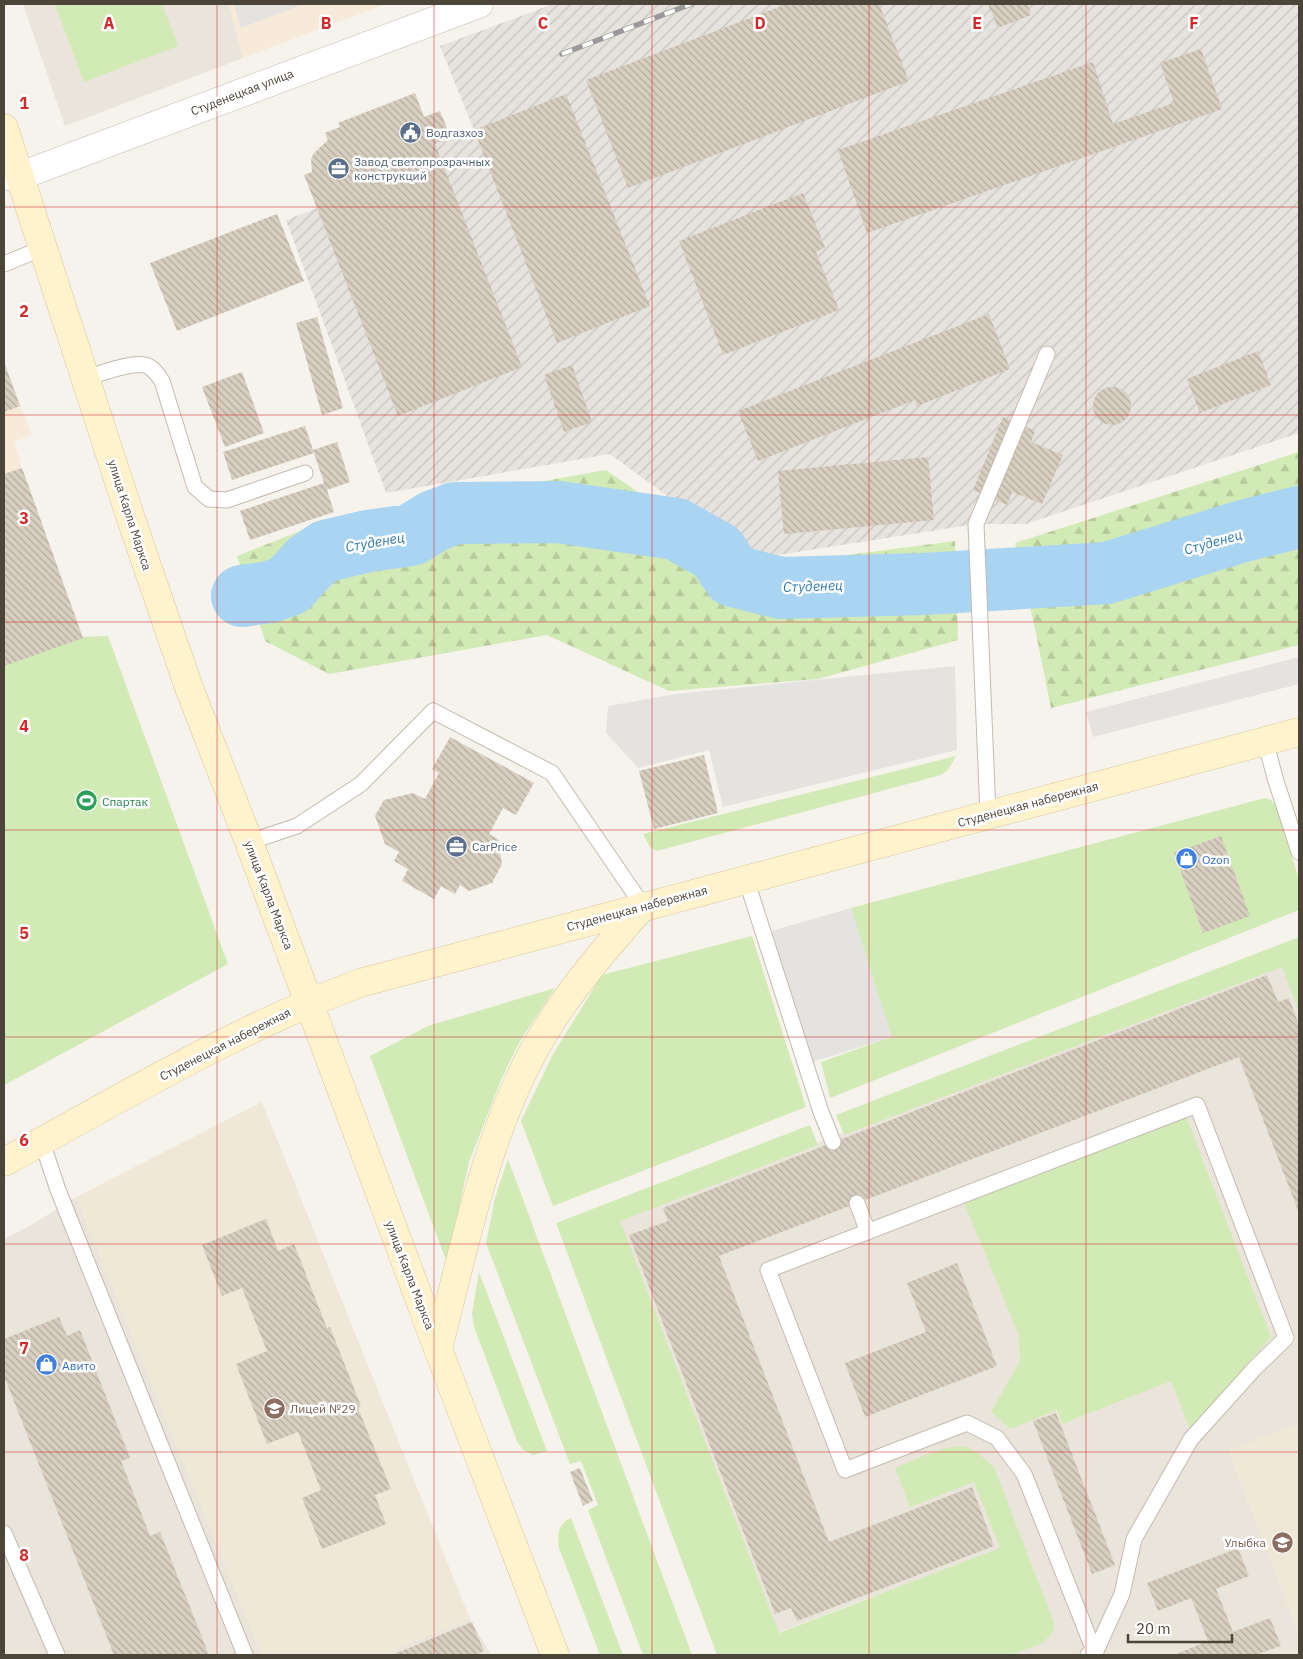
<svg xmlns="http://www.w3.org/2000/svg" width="1303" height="1659" viewBox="0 0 1303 1659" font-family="'IBM Plex Sans',sans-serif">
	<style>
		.residential { fill: #eae5da }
		.commercial { fill: #f7ead8 }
		.industrial { fill: url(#industrial-furrows) }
		.education { fill: #efe8d6 }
		.grass { fill: #d2eab5 }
		.forest { fill: url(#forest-firs) }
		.parking { fill: #e5e3e0 }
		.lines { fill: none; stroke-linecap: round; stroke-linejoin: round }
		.river { stroke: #a9d4f2; stroke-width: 62 }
		.building { fill: url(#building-back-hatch) }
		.lane-casing { stroke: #c2bbae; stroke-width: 17 }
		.street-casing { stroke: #c2bbae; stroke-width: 29 }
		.secondary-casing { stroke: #d6c79b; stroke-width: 29 }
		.lane { stroke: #fff; stroke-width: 15 }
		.street { stroke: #fff; stroke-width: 28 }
		.secondary { stroke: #fff3cd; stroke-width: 28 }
		.rail-casing { stroke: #9a9a9a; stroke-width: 5.5 }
		.rail { stroke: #fff; stroke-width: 4; stroke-dasharray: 11; stroke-linecap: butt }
		.grid { fill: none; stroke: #d62828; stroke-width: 1; stroke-opacity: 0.55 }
		.labels { text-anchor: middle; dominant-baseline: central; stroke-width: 5; stroke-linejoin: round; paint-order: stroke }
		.street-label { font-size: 12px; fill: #4b4439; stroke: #fff }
		.service-label { font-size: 12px; fill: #4e5e75; stroke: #fff; text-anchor: start }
		.leisure-label { font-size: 12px; fill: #27864d; stroke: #fff; text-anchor: start }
		.shop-label { font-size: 12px; fill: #366cbe; stroke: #fff; text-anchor: start }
		.education-label { font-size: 12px; fill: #785e54; stroke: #fff; text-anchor: start }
		.water-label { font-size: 14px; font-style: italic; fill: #2e7ab2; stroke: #fff }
		.grid-label { font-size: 16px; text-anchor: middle; font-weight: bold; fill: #d62828; stroke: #fff; stroke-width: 5; stroke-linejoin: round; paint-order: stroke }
	</style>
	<defs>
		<pattern id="industrial-furrows" width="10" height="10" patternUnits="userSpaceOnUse" patternTransform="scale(1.25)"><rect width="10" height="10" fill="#e6e2dd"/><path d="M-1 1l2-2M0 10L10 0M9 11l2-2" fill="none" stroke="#c7c3be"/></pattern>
		<pattern id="forest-firs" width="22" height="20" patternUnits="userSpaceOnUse" patternTransform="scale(1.25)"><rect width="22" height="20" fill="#d2eab5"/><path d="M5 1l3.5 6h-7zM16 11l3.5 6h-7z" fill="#b6ca9c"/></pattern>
		<pattern id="building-back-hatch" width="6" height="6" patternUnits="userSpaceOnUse" patternTransform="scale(1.25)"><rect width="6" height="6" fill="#d8cfc1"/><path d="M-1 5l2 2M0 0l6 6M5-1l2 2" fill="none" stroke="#b1aa9e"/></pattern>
	</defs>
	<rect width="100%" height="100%" fill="#f6f3ec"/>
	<g class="residential">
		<path d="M23,4h206l14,54 -178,68z"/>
		<path d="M1289,962l10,28v434l-70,27 70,183v21h-402l-23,-59 -97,37 -159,-414z"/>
		<path d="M76,1197l186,458h-258v-416l29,-15z"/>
		<path d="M470,1619l21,36h-110z"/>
	</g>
	<g class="commercial">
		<path d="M229,4h157l-143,54z"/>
		<path d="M4,362l28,73 -18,7 8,26 -18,6z"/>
	</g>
	<path class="industrial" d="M553,4h746v429l-273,91h-50l-223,35 -143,-105 -224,39 -100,-273 31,-12 118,-64 39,-14 -34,-84z"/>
	<g class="education">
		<path d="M262,1102l208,517 -89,36h-119l-186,-458z"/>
		<path d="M1299,1424v210l-70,-184z"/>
	</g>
	<g class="grass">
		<path d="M59,4h103l16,42 -94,36 -29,-77z"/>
		<path d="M22,468l60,169 26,-1 120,328 -224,121v-611z"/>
		<path d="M956,756l-8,14 -7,5 -284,76 -7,-4 -7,-13z"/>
		<path d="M1265,798l6,2 5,7 23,72v31l-469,188 -9,-36 70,-25 -40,-129z"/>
		<path d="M752,936l54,171 -253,99 -32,-85 32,-67 49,-79z"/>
		<path d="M1299,937v75l-17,-45 -438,168 -8,-20z"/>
		<path d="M555,988l-35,53 -19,39 -32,82 -22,101 -77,-207 58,-30z"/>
		<path d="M1185,1114l86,223 -81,92 -19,-48 -109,43 -5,-14 -47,19 -19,-17 29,-51 -1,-25 -56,-136z"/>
		<path d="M810,1125l8,20 -198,76 159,412 221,-85 -26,-66 -64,25 -15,-39c18,-7 52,-25 71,-21 10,3 20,13 28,20l60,156v7l-11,13 -34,12h-292l-161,-432z"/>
		<path d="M508,1159l184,496h-49l-55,-145 10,-5 -17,-44 -11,3 -84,-221 9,-45z"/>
		<path d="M479,1272l68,179 -14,4 -11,-6 -5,-8 -43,-114 -2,-14z"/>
		<path d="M571,1518l52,137h-23l-41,-107c-2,-14 -1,-24 12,-30z"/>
	</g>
	<g class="forest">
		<path d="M1299,452v193l-248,63 -15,-75 -21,-90z"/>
		<path d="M606,470l142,98 207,-27 3,99 -140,39 -149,12 -122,-56 -218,39 -64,-33 -28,-85 94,-37z"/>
	</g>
	<g class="parking">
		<path d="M234,4h67v1l-60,23z"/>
		<path d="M1299,657v27l-206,53 -7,-25z"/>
		<path d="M955,666l2,84 -234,57 -14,-57 -71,18 -32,-35 2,-27 68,-12z"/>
		<path d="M851,908l41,129 -86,27 -42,-131z"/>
	</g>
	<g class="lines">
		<path class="river" d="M242,596l28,-4 19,-7 21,-23 16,-11 42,-10 43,-6 23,-14 21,-8 103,-1 118,17 41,23 16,24 48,12 142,-4 184,-11 136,-42 56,-14"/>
	</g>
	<g class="building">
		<path d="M787,4h92l30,77 -281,107 -42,-108z"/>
		<path d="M988,4h39l4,11 -33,13z"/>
		<path d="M1201,49l21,60 -355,124 -29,-83 255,-88 20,62 61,-21 -14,-40z"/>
		<path d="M415,93l9,24 16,-6 11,27 -16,6 87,223 -124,49 -94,-241 8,-3 -1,-13 3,-6 14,-13 -3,-7 15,-6 -2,-4z"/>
		<path d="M566,94l84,212 -93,37 -83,-213z"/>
		<path d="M803,193l22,54 -9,5 23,58 -116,45 -44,-114z"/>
		<path d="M277,214l27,67 -127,50 -27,-68z"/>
		<path d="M989,314l21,55 -93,37 -2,-6 -157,61 -20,-50z"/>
		<path d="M317,317l26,91 -21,7 -26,-92z"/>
		<path d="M1258,351l13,34 -71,28 -13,-34z"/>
		<path d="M4,362l16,44 -16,6z"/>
		<path d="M572,365l20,57 -28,10 -20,-57z"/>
		<path d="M242,372l22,61 -39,14 -23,-60z"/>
		<circle cx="1112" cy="406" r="19"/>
		<path d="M1003,417l32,14 -4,11 32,13 -21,49 -30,-12 -5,13 -34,-15z"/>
		<path d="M305,426l8,24 24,-8 13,40 -23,8 7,22 -84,28 -10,-29 84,-28 -10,-30 -82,27 -9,-28z"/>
		<path d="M928,457l6,63 -150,14 -6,-63z"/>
		<path d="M22,468l61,170 -79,28v-192z"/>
		<path d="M450,737l84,46 -18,32 -13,-7 -14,26 9,5 4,25 -10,19 -23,8 -9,-6 -5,9 -14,-8 -7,13 -32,-18 6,-12 -14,-8 5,-9 -14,-8 -10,-28 9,-16 29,-7 12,6 14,-26 -7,-4z"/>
		<path d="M704,755l14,58 -64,16 -15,-58z"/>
		<path d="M1221,836l29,80 -47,17 -29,-80z"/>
		<path d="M1267,975l11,27 11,-4 10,27v188l-60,-156 -520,199 110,286 143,-55 22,59 -197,75 -6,-13 -16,6 -146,-379 39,-14 -5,-13z"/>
		<path d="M266,1219l12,32 16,-7 33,84 3,-1 31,79 -3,2 33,81 -16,6 11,29 -64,25 -20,-51 19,-8 -23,-58 -31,12 -31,-80 31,-13 -25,-63 -20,8 -20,-51z"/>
		<path d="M957,1263l40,103 -132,51 -20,-54 81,-31 -19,-49z"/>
		<path d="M59,1317l8,19 13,-6 50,128 -9,3 29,75 10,-4 49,123h-95l-108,-274 -2,1v-43z"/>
		<path d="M1056,1413l59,152 -23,9 -59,-153z"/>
		<path d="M580,1468l13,33 -10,5 -13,-34z"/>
		<path d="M1238,1548l11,28 -33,13 17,43 37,-14 11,28 -26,9h-81l34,-14 -17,-43 -33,13 -11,-28z"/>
		<path d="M472,1622l12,29 -9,4h-83z"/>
	</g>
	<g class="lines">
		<defs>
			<g id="lane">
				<path d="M4,264l39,-16"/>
				<path d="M85,378c15,-4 45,-16 60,-13 8,2 12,9 17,16l33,106 14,12 18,1 78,-27"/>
				<path d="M1265,741l11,40 23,71"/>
				<path d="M988,815l-12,-291 71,-170"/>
				<path d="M249,842l48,-16 64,-42 72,-73 119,62 91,133"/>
				<path d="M746,879l75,233 12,30"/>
				<path d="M42,1142l16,48 187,465"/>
				<path d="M857,1203l11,29"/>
				<path d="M4,1533l53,122"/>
				<path d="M1088,1655l7,-2 -71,-179 -27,-36 -30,-15 -122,47 -77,-200 429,-165 89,233 -31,30 -64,71 -57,100 -12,55 -27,59 1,2"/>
			</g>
			<path id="street" d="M4,176h16l459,-172"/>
			<g id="secondary">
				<path d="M4,128l126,388 58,169 61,157 189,507 117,306"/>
				<path d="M4,1162c116,-63 231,-133 356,-179l939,-251"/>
				<path d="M438,1349c25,-96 47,-208 94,-295 29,-54 70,-102 111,-148"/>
			</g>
		</defs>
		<use href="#lane" class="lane-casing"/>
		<use href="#street" class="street-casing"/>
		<use href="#secondary" class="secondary-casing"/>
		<use href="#lane" class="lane"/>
		<use href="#street" class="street"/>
		<use href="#secondary" class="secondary"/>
		<defs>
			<path id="rail" d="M562,54l129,-50"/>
		</defs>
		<use href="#rail" class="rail-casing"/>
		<use href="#rail" class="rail"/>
	</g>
	<path class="grid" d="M217,4v1651M434,4v1651M652,4v1651M869,4v1651M1086,4v1651M4,207h1295M4,415h1295M4,622h1295M4,830h1295M4,1037h1295M4,1244h1295M4,1452h1295"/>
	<defs>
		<symbol id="civic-disc" viewBox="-11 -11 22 22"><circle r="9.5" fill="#5c6f8a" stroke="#fff"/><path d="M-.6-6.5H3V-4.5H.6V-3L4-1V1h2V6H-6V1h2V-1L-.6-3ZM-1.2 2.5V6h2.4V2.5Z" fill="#fff"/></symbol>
		<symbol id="office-disc" viewBox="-11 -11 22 22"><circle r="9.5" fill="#5c6f8a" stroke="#fff"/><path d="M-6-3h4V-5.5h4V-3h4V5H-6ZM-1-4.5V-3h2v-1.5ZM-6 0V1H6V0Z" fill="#fff"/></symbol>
		<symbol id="stadium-disc" viewBox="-11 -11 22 22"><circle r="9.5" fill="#2e9e5b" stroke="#fff"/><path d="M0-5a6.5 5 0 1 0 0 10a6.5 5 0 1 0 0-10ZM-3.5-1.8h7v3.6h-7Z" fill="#fff"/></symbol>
		<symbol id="shop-disc" viewBox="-11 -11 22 22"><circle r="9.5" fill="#3f7fe0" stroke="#fff"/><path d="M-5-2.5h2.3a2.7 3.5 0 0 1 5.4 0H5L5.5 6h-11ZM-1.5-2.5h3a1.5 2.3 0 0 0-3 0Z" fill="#fff"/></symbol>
		<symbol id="school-disc" viewBox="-11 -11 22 22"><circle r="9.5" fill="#8d6e63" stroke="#fff"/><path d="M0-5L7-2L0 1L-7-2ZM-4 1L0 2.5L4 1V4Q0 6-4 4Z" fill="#fff"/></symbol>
	</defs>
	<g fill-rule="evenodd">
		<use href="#civic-disc" x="398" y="120" width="25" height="25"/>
		<use href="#office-disc" x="326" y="156" width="25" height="25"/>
		<use href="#stadium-disc" x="74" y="788" width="25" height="25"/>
		<use href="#office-disc" x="444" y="834" width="25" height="25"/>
		<use href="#shop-disc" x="1174" y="846" width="25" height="25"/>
		<use href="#shop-disc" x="34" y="1352" width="25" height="25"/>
		<use href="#school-disc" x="262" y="1396" width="25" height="25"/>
		<use href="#school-disc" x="1270" y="1530" width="25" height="25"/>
	</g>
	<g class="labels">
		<g class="street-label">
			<text transform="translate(242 92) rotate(-21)">Студенецкая улица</text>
			<text transform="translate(130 515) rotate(72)">улица Карла Маркса</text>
			<text transform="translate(1028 804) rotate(-15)">Студенецкая набережная</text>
			<text transform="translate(269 895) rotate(69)">улица Карла Маркса</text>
			<text transform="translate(637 908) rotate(-15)">Студенецкая набережная</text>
			<text transform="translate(225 1044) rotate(-27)">Студенецкая набережная</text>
			<text transform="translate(410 1275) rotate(69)">улица Карла Маркса</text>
		</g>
		<g class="service-label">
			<text x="426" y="132">Водгазхоз</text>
			<text x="354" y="161">Завод светопрозрачных<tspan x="354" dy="14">конструкций</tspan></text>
			<text x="472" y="846">CarPrice</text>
		</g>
		<g class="leisure-label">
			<text x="102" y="801">Спартак</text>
		</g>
		<g class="shop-label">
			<text x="1202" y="859">Ozon</text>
			<text x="62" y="1365">Авито</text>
		</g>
		<g class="education-label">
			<text x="290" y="1408">Лицей №29</text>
			<text x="1266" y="1542" text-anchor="end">Улыбка</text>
		</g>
		<g class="water-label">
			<text transform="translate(375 542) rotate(-10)">Студенец</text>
			<text transform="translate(1213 542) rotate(-16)">Студенец</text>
			<text transform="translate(813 586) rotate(-2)">Студенец</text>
		</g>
	</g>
	<g class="grid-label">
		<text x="109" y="29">A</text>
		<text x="326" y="29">B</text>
		<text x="543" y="29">C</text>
		<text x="760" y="29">D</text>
		<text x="977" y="29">E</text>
		<text x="1194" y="29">F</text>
		<text x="24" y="109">1</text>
		<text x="24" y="317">2</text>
		<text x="24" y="524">3</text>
		<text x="24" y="732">4</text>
		<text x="24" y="939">5</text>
		<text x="24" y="1146">6</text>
		<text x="24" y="1354">7</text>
		<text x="24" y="1561">8</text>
	</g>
	<rect width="1303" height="1659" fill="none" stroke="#4b4439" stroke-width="10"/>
	<path d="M1128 1634v8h104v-8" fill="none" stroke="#4b4439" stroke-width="2.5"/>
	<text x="1136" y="1634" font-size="15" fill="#4b4439" stroke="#ffffff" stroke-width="4" paint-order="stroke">20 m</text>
</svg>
